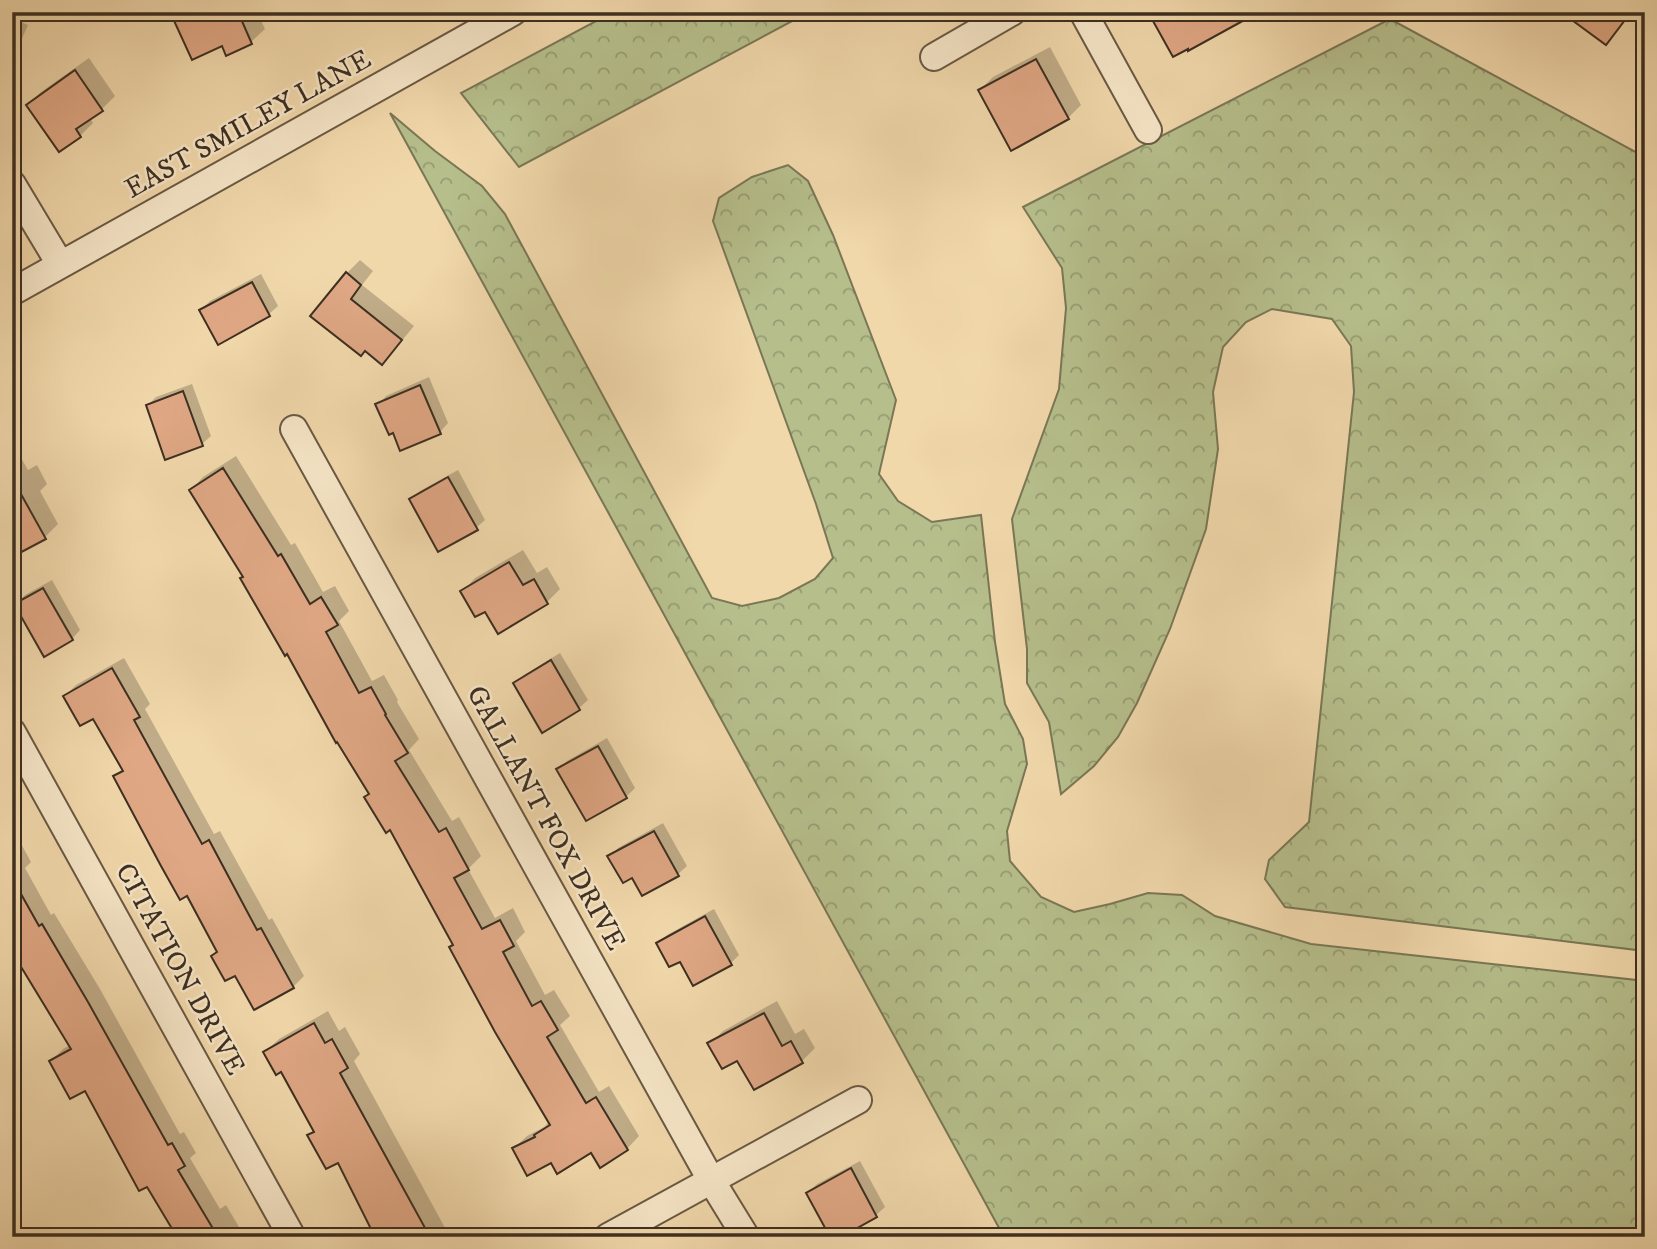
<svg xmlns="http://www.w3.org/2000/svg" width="1657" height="1249" viewBox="0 0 1657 1249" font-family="'IM FELL DW Pica',serif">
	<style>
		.forest { fill: url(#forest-crowns); stroke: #7a7756; stroke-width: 2 }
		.shadow { fill: #0003 }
		.building { fill: #dfa784; stroke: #3d2f21; stroke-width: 2 }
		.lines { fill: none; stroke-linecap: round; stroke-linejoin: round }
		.minor-casing { stroke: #6a5944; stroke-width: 30 }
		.minor { stroke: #f6e6c8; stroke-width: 26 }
		.labels { text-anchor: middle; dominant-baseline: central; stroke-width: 5; stroke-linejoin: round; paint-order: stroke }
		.street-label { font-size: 28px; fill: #3d2f21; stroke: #f6e6c8 }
	</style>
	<defs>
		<pattern id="forest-crowns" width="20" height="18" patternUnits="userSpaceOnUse" patternTransform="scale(1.75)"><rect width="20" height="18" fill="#b6bf8c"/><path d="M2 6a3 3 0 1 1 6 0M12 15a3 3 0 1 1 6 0" fill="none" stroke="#959c72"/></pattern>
	</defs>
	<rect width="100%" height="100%" fill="#f1d8ab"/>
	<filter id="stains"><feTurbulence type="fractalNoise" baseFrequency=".00286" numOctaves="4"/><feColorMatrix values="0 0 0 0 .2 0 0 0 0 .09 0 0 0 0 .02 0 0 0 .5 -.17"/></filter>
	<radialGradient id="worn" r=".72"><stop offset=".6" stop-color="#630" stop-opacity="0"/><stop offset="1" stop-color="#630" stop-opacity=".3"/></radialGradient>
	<g class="forest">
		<path d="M613,12h196l-290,155 -58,-74z"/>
		<path d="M1390,19l255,138v794l-360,-44 -20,-28 4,-19 40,-38 45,-430 -3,-46 -19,-27 -60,-10 -26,13 -23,25 -10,45 5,57 -12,80 -36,100 -33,74 -19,34 -24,29 -33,28 -12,-72 -22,-39v-34l-15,-130 47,-130 7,-81 -4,-40 -39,-61z"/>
		<path d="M390,113l45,38 47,35 23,28 207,384 30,8 37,-8 36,-19 18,-21 -17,-54 -103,-283 6,-23 33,-21 36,-12 20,16 25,54 63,165 -17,74 19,27 34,21 49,-7 14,127 10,62 18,35 4,25 -20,67 3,30 31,36 33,15 36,-8 38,-11 34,2 33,21 96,28 334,37v256h-641z"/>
	</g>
	<g class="shadow">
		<path d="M175,12h82l8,17 -14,13 -28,2z"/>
		<path d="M12,18l16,7 -16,36z"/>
		<path d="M1050,47l31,58 -13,13 -88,-28 13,-13z"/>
		<path d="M89,58l26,38 -13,13 -12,9 3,5 -13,13 -52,-31 13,-13z"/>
		<path d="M360,260l13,11 -11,14 52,41 -19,23 -13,13 -16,-13 -53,-33 34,-43z"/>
		<path d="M261,274l17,32 -9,8 -68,-4 9,-9z"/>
		<path d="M429,377l19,46 -8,9 -46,-1 -16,-26 8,-9z"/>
		<path d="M192,384l19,52 -9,8 -54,-39 8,-8z"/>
		<path d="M12,442l16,28 9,-5 10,19 -7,7 18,33 -13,13 -33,18z"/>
		<path d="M236,456l55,89 4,-2 28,49 12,-6 14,25 -10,10 33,60 12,-6 14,25 -1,2 22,37 -10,11 43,71 7,-4 22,39 -13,13 27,49 18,-10 12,24 -9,9 29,54 9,-5 16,26 -10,9 39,67 10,-6 30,50 -12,13 -36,2 -40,10 -37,-13 13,-12 17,-9 6,-6 -180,-328 -125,-217 -54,-86 12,-13z"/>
		<path d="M458,470l27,50 -9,8 -65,-29 9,-8z"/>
		<path d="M523,550l14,23 10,-6 13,22 -13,13 -48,30 -13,-22 -24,-18 13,-14z"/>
		<path d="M52,580l28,50 -8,9 -56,-35 9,-9z"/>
		<path d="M560,653l28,47 -9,8 -36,22 -28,-46 9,-9z"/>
		<path d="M124,658l26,46 -5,5 69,125 6,-3 49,89 3,-2 32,58 -11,11 -58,-13 -22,-18 5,-5 -31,-57 -72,-117 8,-9 -29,-52 -29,-20 11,-11z"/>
		<path d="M607,738l28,50 -9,9 -67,-28 8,-8z"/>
		<path d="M663,823l24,43 -9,8 -46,2 -22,-19 8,-9z"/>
		<path d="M13,829l18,33 -6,6 26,47 3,-2 46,76 80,145 4,-2 12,21 -6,5 30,51 6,-4 19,32h-66l-94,-148 -34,-28 12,-12 7,-4 -58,-96z"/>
		<path d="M714,909l25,46 -8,8 -51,-4 -22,-16 9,-8z"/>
		<path d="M777,1001l18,33 9,-5 11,19 -13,13 -64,-2 -28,-15 13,-13z"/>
		<path d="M328,1011l11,20 6,-4 15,27 -6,7 96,176h-73l-39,-76 -28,-26 5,-5 -33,-60 -17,-18 14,-13z"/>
		<path d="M860,1161l25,46 -9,8 -68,-22 9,-9z"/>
	</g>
	<g class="building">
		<path d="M170,12h68l14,32 -26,12 -4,-10 -30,14z"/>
		<path d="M1148,12h111l-71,39v-2l-15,8z"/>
		<path d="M1561,12h70l-25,33z"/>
		<path d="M1036,59l33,60 -58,32 -33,-61z"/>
		<path d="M75,70l28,41 -27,18 5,8 -22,15 -33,-47z"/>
		<path d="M346,272l15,13 -10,14 51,41 -20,25 -17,-14 -4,5 -51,-40z"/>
		<path d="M252,282l18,34 -52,29 -19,-35z"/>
		<path d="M420,385l21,49 -41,17 -7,-18 -4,2 -14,-31z"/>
		<path d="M183,391l20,55 -38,14 -19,-55z"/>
		<path d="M223,468l55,88 3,-2 29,50 11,-7 17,28 -12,7 33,61 12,-6 15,27 -1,1 23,38 -13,8 44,71 7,-4 23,42 -15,8 28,51 18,-9 14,26 -11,6 29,54 9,-5 17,29 -11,7 39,66 10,-6 32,53 -28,18 -9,-15 -34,21 -6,-11 -24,13 -15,-28 23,-11 -1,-2 16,-10 -55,-93 -46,-85 4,-2 -63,-115 -4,3 -22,-36 5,-3 -32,-52 -1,1 -49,-89 -2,2 -45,-78 3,-1 -54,-87z"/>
		<path d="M448,477l30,53 -40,22 -29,-53z"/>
		<path d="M12,478l34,61 -34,18z"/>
		<path d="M509,562l14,23 11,-6 14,25 -50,30 -13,-22 -10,5 -15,-26z"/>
		<path d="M43,588l30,52 -29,17 -30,-53z"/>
		<path d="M551,660l29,50 -38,23 -29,-50z"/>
		<path d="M112,668l28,49 -6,3 68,124 7,-4 48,90 4,-2 33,60 -40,22 -19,-34 -10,5 -14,-25 6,-4 -30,-56 -7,4 -19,-34 -48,-90 10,-5 -30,-52 -13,7 -17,-30z"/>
		<path d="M598,746l29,52 -41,23 -30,-52z"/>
		<path d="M654,831l25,45 -37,20 -10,-18 -9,5 -16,-27z"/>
		<path d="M12,878l27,48 3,-2 46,78 80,143 4,-2 13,23 -7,4 40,67h-41l-30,-50 -8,4 -54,-100 -15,8 -21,-38 22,-12 -59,-97z"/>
		<path d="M705,916l27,49 -39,21 -13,-24 -11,5 -13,-24z"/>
		<path d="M764,1013l18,33 9,-5 12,22 -49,27 -17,-29 -15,8 -15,-26z"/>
		<path d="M314,1023l11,20 7,-4 16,29 -8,5 90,164h-55l-37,-74 -12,6 -19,-34 7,-3 -33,-60 -5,3 -13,-23z"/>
		<path d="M851,1168l26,49 -36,20h-11l-24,-44z"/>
	</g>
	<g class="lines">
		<defs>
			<g id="minor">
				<path d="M1083,12l65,118"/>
				<path d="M934,57l78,-45"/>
				<path d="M12,184l48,80"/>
				<path d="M12,292l501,-280"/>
				<path d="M294,429l417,751 35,57"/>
				<path d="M12,732l280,505"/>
				<path d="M608,1237l250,-137"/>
			</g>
		</defs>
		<use href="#minor" class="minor-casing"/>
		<use href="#minor" class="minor"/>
	</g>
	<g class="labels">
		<g class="street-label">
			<text transform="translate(248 124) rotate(-29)">EAST SMILEY LANE</text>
			<text transform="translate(546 818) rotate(61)">GALLANT FOX DRIVE</text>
			<text transform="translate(180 969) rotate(61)">CITATION DRIVE</text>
		</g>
	</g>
	<rect width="1657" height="1249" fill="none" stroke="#f1d8ab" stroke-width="42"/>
	<rect x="14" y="14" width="1629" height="1221" fill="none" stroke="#3d2f21" stroke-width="3.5"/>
	<rect x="21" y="21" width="1615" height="1207" fill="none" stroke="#3d2f21" stroke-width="2"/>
	<rect width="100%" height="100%" filter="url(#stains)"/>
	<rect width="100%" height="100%" fill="url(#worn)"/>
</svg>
